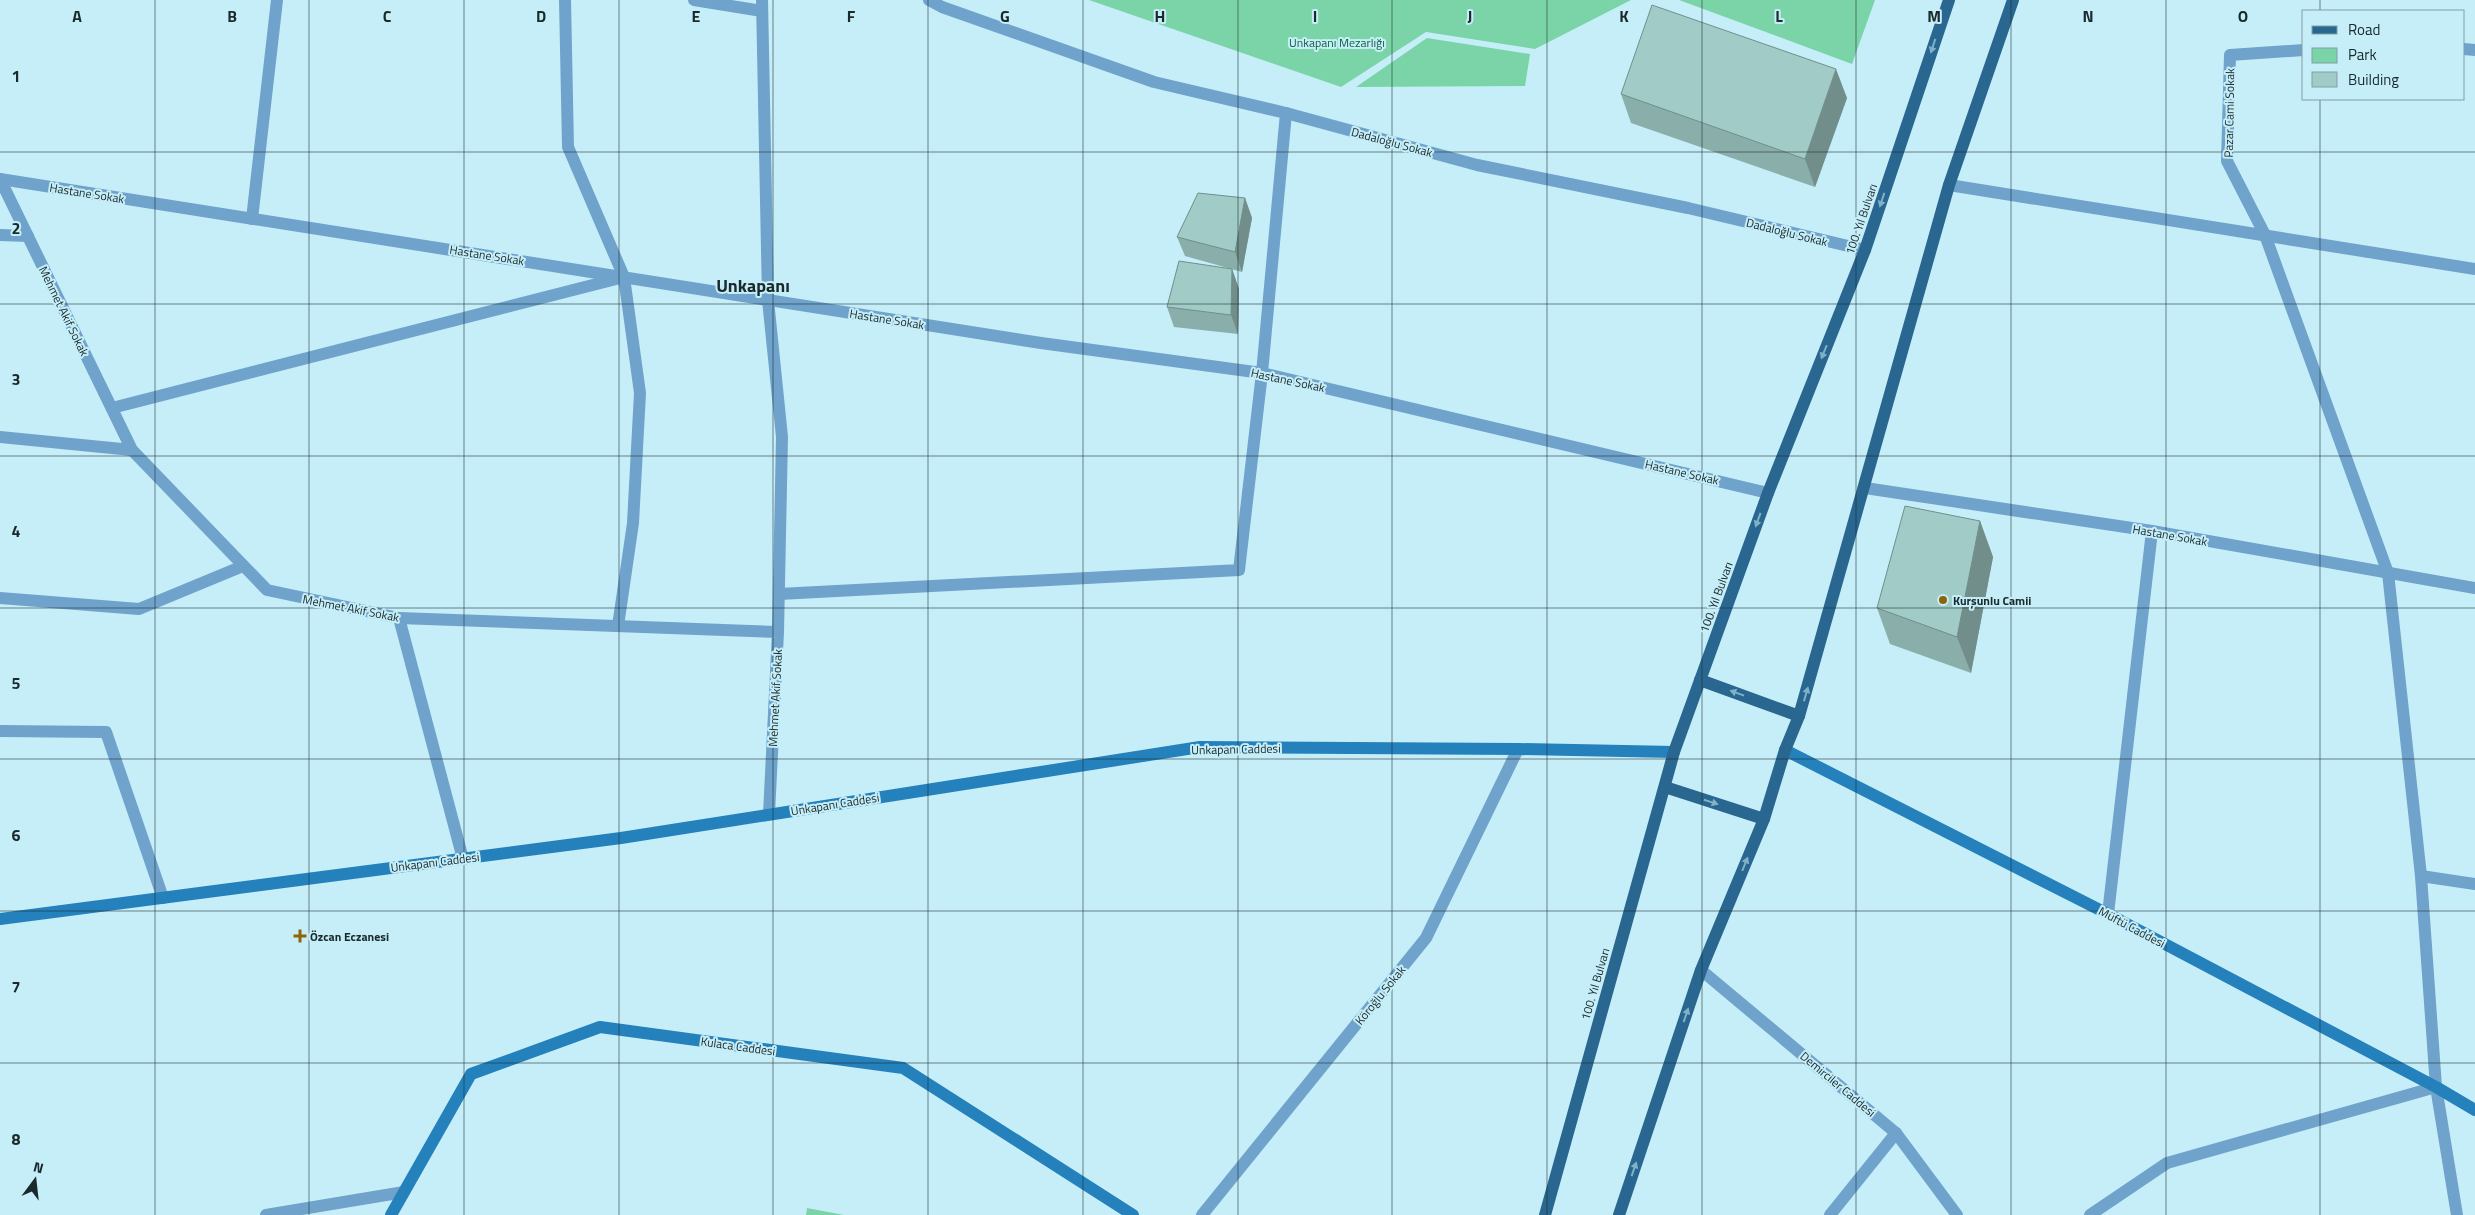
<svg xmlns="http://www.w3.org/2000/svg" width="2475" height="1215" viewBox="0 0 2475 1215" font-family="'Titillium Web',sans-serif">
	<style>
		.green { fill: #7ad4a8 }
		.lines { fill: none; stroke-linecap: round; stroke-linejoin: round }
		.minor { stroke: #6fa3cb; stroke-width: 12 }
		.secondary { stroke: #2481bb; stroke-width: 12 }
		.primary { stroke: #296690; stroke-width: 12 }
		.wall { fill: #8aafaa }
		.shaded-wall { fill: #718e8b }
		.building { fill: #a1cbc6; stroke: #718e8b }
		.oneway { fill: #7fb1c9 }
		.grid { fill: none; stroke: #19292c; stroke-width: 1; stroke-opacity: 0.55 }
		.poi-dot { fill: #8d6508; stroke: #c6eef8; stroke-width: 2 }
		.labels { text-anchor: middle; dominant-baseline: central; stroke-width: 4; stroke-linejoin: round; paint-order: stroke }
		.park-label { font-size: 12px; fill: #126142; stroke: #c6eef8 }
		.street-label { font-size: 12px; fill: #19292c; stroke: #c6eef8 }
		.poi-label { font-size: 12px; font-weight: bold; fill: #19292c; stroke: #c6eef8; text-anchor: start }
		.district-label { font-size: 18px; font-weight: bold; fill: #19292c; stroke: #c6eef8 }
		.grid-label { font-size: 16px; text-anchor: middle; font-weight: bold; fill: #19292c; stroke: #c6eef8; stroke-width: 4; stroke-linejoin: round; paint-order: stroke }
	</style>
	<rect width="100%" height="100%" fill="#c6eef8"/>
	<g class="green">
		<path d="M1089,0h542l-96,49 -109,-17 -85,55z"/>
		<path d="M1679,0h196l-23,64z"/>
		<path d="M1427,38l103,16 -5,32 -169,1z"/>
		<path d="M807,1208l37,7h-38z"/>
	</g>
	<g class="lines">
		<g class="minor">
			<path d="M565,0l3,147 56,130"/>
			<path d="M694,0l68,11"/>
			<path d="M762,0l6,300 14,137 -4,195"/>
			<path d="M929,0l13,7 212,75 132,31 191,52 211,43 177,42"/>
			<path d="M2464,49l11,1"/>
			<path d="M2304,50l-74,5 -3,106 38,74 123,338 33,303 15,211 21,128"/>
			<path d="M0,179l1041,164 221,30 506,120"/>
			<path d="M0,179l132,271 135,140 132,28 379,14 -9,182"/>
			<path d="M1949,185l526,84"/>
			<path d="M252,219l25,-219"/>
			<path d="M0,235l28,1"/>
			<path d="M112,408l512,-131 16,116 -7,130 -15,103"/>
			<path d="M0,437l132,13"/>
			<path d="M1865,488l287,43 323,57"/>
			<path d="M779,594l460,-24 23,-197 24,-260"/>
			<path d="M0,598l139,11 104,-43"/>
			<path d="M399,618l64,241"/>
			<path d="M0,731l106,1 57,166"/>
			<path d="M2421,876l54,8"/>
			<path d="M2108,914l44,-383"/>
			<path d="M1701,970l195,163 61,82"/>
			<path d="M266,1215l138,-23"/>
			<path d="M1202,1215l224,-277 92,-189"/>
			<path d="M1830,1215l66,-82"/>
			<path d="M2090,1215l77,-52 269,-76"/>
		</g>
		<g class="secondary">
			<path d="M1785,750l323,164 328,173 39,23"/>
			<path d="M0,919l621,-81 579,-91 318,2 156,3"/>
			<path d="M391,1215l80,-141 129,-47 303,41 230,147"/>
		</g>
		<g class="primary">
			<path d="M1700,680l99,36"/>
			<path d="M1665,787l99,32"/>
			<path d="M1545,1215l129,-463 94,-259 97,-243 84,-250"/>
			<path d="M1619,1215l82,-245 63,-151 21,-69 14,-34 150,-531 64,-185"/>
		</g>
	</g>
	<g class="wall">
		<path d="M1621,94l226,4 -32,89 -184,-64z"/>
		<path d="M1245,198l7,20 -10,54 -57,-16 -8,-19z"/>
		<path d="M1232,269l7,20 -1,45 -64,-7 -7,-20z"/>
		<path d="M1980,521l13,36 -22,116 -81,-29 -13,-36z"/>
	</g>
	<g class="shaded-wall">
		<path d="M1836,69l11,29 -32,89 -10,-28z"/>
		<path d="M1245,198l7,20 -10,54 -7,-20z"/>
		<path d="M1232,269l7,20 -1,45 -7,-19z"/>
		<path d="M1980,521l13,36 -22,116 -14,-36z"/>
	</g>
	<g class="building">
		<path d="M1652,5l184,64 -31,90 -184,-65z"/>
		<path d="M1198,193l47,5 -10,54 -58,-15z"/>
		<path d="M1179,261l53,8 -1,46 -64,-8z"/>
		<path d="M1905,506l75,15 -23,116 -80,-29z"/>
	</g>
	<defs><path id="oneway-solid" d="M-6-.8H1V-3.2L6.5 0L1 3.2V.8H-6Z" transform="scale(1.25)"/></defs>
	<g class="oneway">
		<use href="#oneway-solid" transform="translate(1933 46) rotate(108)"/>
		<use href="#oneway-solid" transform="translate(1882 200) rotate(108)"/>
		<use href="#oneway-solid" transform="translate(1824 352) rotate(112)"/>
		<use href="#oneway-solid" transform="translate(1758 520) rotate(110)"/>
		<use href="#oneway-solid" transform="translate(1737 693) rotate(-160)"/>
		<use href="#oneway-solid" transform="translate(1806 694) rotate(-74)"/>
		<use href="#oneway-solid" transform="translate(1711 802) rotate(18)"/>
		<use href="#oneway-solid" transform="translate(1745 864) rotate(-68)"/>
		<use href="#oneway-solid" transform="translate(1686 1015) rotate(-71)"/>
		<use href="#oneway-solid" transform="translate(1634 1169) rotate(-71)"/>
	</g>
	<path class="grid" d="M155,0v1215M309,0v1215M464,0v1215M619,0v1215M773,0v1215M928,0v1215M1083,0v1215M1238,0v1215M1392,0v1215M1547,0v1215M1702,0v1215M1856,0v1215M2011,0v1215M2166,0v1215M2320,0v11M2320,99v1116M0,152h2475M0,304h2475M0,456h2475M0,608h2475M0,759h2475M0,911h2475M0,1063h2475"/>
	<g class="poi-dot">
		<circle cx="1943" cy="600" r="5"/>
		<path d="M297.5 928.5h5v5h5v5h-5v5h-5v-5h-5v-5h5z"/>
	</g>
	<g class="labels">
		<g class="park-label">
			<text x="1337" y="42">Unkapanı Mezarlığı</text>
		</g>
		<g class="street-label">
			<text transform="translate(2229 113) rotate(-89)">Pazar Cami Sokak</text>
			<text transform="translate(1392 142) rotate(15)">Dadaloğlu Sokak</text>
			<text transform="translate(87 193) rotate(9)">Hastane Sokak</text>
			<text transform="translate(1861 219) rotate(-71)">100. Yıl Bulvarı</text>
			<text transform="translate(1787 232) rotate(14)">Dadaloğlu Sokak</text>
			<text transform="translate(487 255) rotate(9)">Hastane Sokak</text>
			<text transform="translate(64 311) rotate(64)">Mehmet Akif Sokak</text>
			<text transform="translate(887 319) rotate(9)">Hastane Sokak</text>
			<text transform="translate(1288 380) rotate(12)">Hastane Sokak</text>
			<text transform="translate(1682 472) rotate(13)">Hastane Sokak</text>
			<text transform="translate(2170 535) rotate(10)">Hastane Sokak</text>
			<text transform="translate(1716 597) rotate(-70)">100. Yıl Bulvarı</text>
			<text transform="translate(351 608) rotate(11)">Mehmet Akif Sokak</text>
			<text transform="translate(775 698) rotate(-87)">Mehmet Akif Sokak</text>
			<text transform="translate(1236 749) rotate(-1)">Unkapanı Caddesi</text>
			<text transform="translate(835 804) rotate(-9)">Unkapanı Caddesi</text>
			<text transform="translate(435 862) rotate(-7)">Unkapanı Caddesi</text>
			<text transform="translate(2132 927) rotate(28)">Müftü Caddesi</text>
			<text transform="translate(1595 984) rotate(-74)">100. Yıl Bulvarı</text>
			<text transform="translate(1380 995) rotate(-51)">Köroğlu Sokak</text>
			<text transform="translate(738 1046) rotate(8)">Kulaca Caddesi</text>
			<text transform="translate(1838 1084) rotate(40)">Demirciler Caddesi</text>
		</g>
		<g class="poi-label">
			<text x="1953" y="600">Kurşunlu Camii</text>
			<text x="310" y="936">Özcan Eczanesi</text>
		</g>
		<g class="district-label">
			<text x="753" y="285">Unkapanı</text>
		</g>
	</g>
	<g class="grid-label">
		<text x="77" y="22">A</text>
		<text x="232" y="22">B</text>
		<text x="387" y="22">C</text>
		<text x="541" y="22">D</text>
		<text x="696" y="22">E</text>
		<text x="851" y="22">F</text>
		<text x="1005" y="22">G</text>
		<text x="1160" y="22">H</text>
		<text x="1315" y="22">I</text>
		<text x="1470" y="22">J</text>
		<text x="1624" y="22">K</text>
		<text x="1779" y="22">L</text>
		<text x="1934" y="22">M</text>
		<text x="2088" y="22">N</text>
		<text x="2243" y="22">O</text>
		<text x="16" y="82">1</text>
		<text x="16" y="234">2</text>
		<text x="16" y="385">3</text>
		<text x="16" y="537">4</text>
		<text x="16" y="689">5</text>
		<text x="16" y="841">6</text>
		<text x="16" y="993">7</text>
		<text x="16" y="1145">8</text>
	</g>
	<rect x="2302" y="10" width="162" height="90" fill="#c6eef8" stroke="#819fa6"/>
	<rect x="2312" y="26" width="25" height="8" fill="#296690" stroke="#819fa6"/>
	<text x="2348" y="35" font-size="15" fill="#19292c">Road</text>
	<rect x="2312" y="48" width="25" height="15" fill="#7ad4a8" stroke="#819fa6"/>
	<text x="2348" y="60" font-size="15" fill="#19292c">Park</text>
	<rect x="2312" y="72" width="25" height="15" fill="#a1cbc6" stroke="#819fa6"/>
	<text x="2348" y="85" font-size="15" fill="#19292c">Building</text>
	<g transform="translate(35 1180) rotate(15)" stroke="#c6eef8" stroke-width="4" paint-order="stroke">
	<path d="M0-4L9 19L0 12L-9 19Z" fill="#19292c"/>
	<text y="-8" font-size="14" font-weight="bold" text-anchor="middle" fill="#19292c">N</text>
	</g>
</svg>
